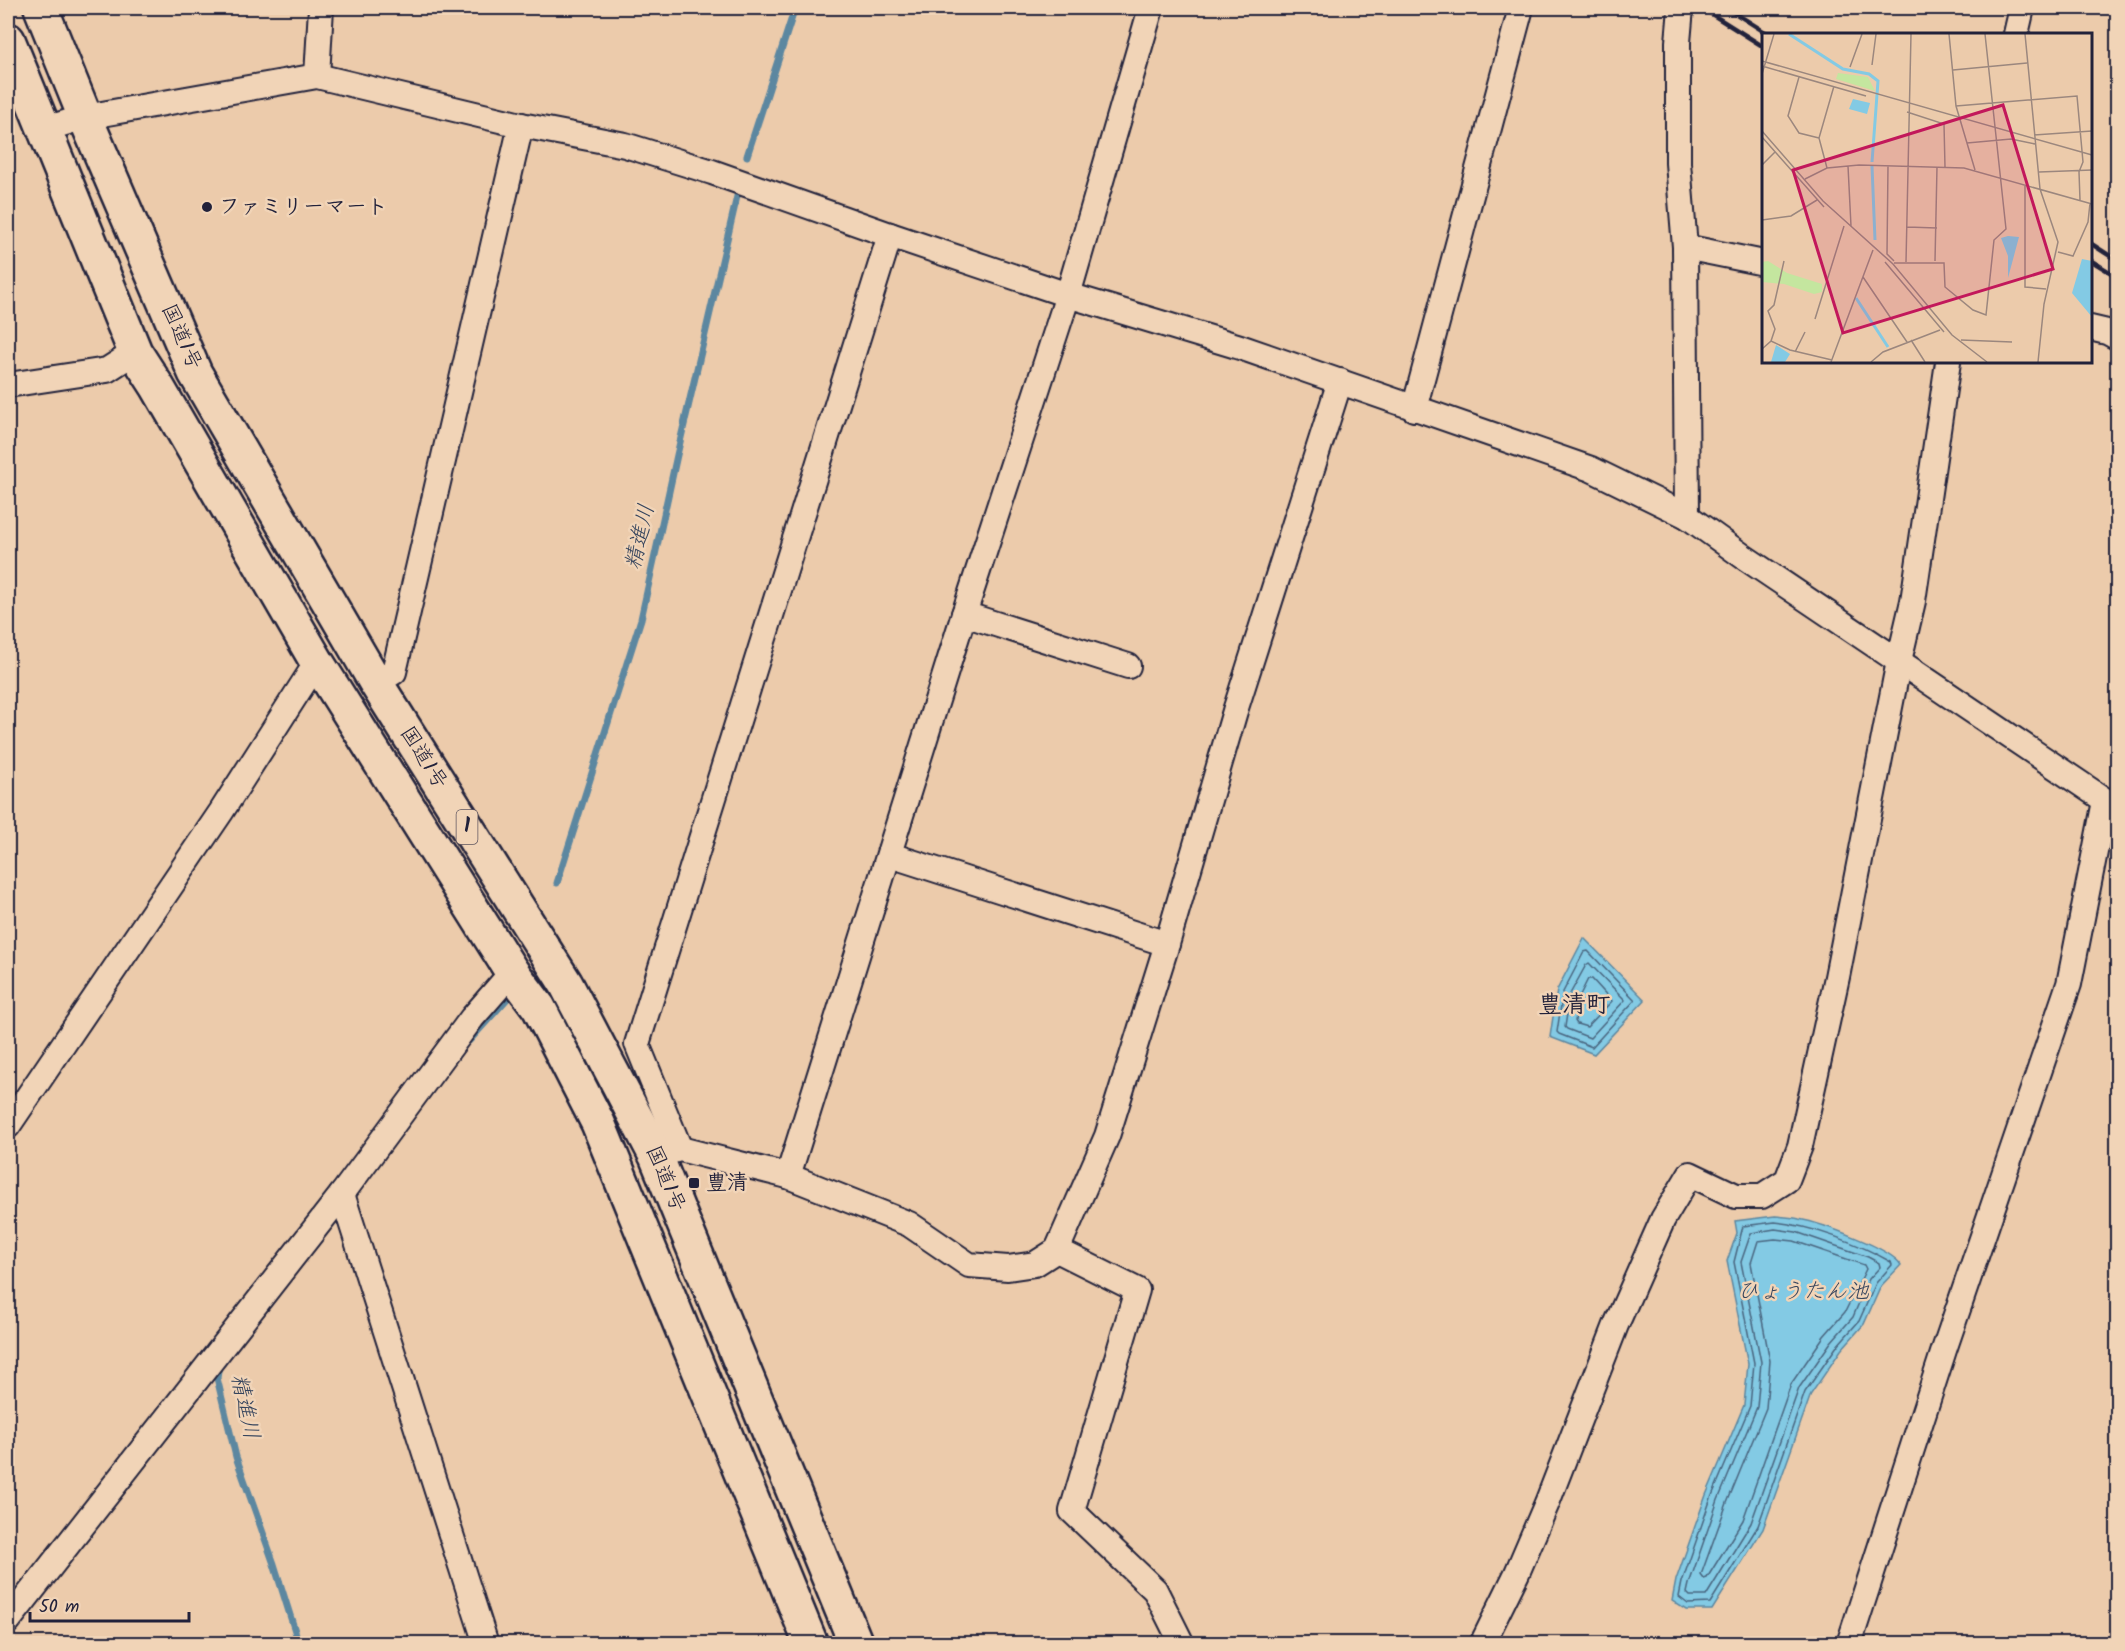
<svg xmlns="http://www.w3.org/2000/svg" width="2125" height="1651" viewBox="0 0 2125 1651" font-family="Kalam,'Klee One',sans-serif">
	<style>
		.water { fill: #83cae4; stroke: #5c87a0; stroke-width: 1.5 }
		.lines { fill: none; stroke-linecap: round; stroke-linejoin: round }
		.shore { stroke: #49657f; stroke-width: 1.5 }
		.stream { stroke: #5c87a0; stroke-width: 7 }
		.minor-casing { stroke: #22223b; stroke-width: 28 }
		.highway-casing { stroke: #22223b; stroke-width: 38 }
		.minor { stroke: #f1d4b7; stroke-width: 24 }
		.highway { stroke: #f1d4b7; stroke-width: 33 }
		.rail { stroke: #22223b; stroke-width: 4.5 }
		.poi-dot { fill: #22223b; stroke: #f1d4b7; stroke-width: 2 }
		.labels { text-anchor: middle; dominant-baseline: central; stroke-width: 5; stroke-linejoin: round; paint-order: stroke }
		.shield { fill: #f1d4b7; stroke: #605760; stroke-width: 1.5 }
		.shield-label { font-size: 20px; font-weight: bold; fill: #22223b }
		.poi-label { font-size: 21px; font-weight: bold; fill: #22223b; stroke: #f1d4b7; text-anchor: start }
		.street-label { font-size: 21px; fill: #22223b; stroke: #f1d4b7 }
		.water-label { font-size: 22px; font-style: italic; fill: #35445d; stroke: #f1d4b7 }
		.quarter-label { font-size: 24px; font-weight: bold; fill: #22223b; stroke: #f1d4b7 }
		.inset-river { fill: none; stroke: #83cae4; stroke-width: 3 }
		.inset-road { fill: none; stroke: #9b877e; stroke-width: 1.5 }
		.view { fill: #c2185b; fill-opacity: 0.15; stroke: #c2185b; stroke-width: 3 }
		.inset-edge { fill: none; stroke: #22223b; stroke-width: 3 }
	</style>
	<rect width="100%" height="100%" fill="#eccbab"/>
	<filter id="ink" filterUnits="userSpaceOnUse"><feTurbulence type="fractalNoise" baseFrequency=".0167" numOctaves="2"/><feDisplacementMap in="SourceGraphic" scale="12" xChannelSelector="R" yChannelSelector="G"/><feConvolveMatrix kernelMatrix="1 2 1 2 8 2 1 2 1" color-interpolation-filters="sRGB"/></filter>
	<g filter="url(#ink)">
		<g class="water">
			<path d="M1584,938l61,62 -51,54 -44,-17 7,-47z"/>
			<path d="M1775,1216c8,1 16,1 24,3 21,4 92,29 102,46l-20,21 -17,38 -23,26 -30,44 -48,135 -51,81h-26l-14,-9 4,-21 30,-85 38,-90 4,-41 -21,-103 10,-28 -2,-12z"/>
		</g>
		<g class="lines">
			<g class="shore">
				<path d="M1588,951l47,49 -43,47 -33,-13 -2,-2 6,-40 21,-40z"/>
				<path d="M1589,963l36,37 -35,38 -23,-9 -2,-2 5,-33 16,-29z"/>
				<path d="M1592,979l20,22 -25,26 -10,-3 -2,-3 4,-24 9,-18z"/>
				<path d="M1775,1222c37,4 83,21 116,40l1,3 -16,18 -17,38 -22,25 -32,46 -47,134 -48,77 -22,1 -9,-7 3,-15 29,-84 39,-92 4,-43 -20,-101 9,-36z"/>
				<path d="M1775,1229l21,3 72,25 11,6 1,4 -11,12 -16,38 -22,25 -32,46 -48,135 -45,73h-16l-3,-3 2,-9 29,-84 39,-93 4,-45 -20,-100 10,-29z"/>
				<path d="M1775,1239l19,2 70,24 2,4 -21,43 -21,24 -33,48 -48,136 -36,58 -3,1 -3,-4 26,-72 39,-95 4,-47 -19,-98 7,-22z"/>
			</g>
			<g class="stream">
				<path d="M747,156l48,-148"/>
				<path d="M557,883l84,-264 36,-164 61,-263"/>
				<path d="M469,1041l46,-51"/>
				<path d="M219,1365l-2,13 19,79 38,107 25,80"/>
			</g>
			<defs>
				<g id="minor">
					<path d="M1681,8l-3,34v121l7,84 2,269"/>
					<path d="M2016,34l6,-26"/>
					<path d="M317,76l4,-68"/>
					<path d="M45,129l40,-12 232,-41 204,49 104,20 87,27 178,63 178,60 172,52 351,122 96,47 57,41 374,252"/>
					<path d="M1685,247l79,16"/>
					<path d="M2090,328l17,4 11,6"/>
					<path d="M8,385l99,-15 28,-18"/>
					<path d="M1414,409l107,-401"/>
					<path d="M964,614l164,52"/>
					<path d="M376,683l18,-11 127,-547"/>
					<path d="M890,855l277,89"/>
					<path d="M8,1126l213,-314 96,-150"/>
					<path d="M680,1149l-43,-105 253,-809"/>
					<path d="M656,1156l24,-7 108,27 121,48 60,41 39,3 27,-4 22,-14 50,-114 60,-192 68,-233 105,-330"/>
					<path d="M788,1176l176,-562 104,-319 83,-287"/>
					<path d="M342,1194l144,450"/>
					<path d="M1057,1250l80,40 -65,221 83,79 27,54"/>
					<path d="M8,1621l334,-427 130,-176 40,-46"/>
					<path d="M1482,1644l35,-71 30,-70 69,-178 47,-106 27,-45 46,22h26l25,-16 13,-34 37,-169 62,-316 14,-60 35,-239"/>
					<path d="M1849,1644l95,-294 125,-366 36,-183"/>
				</g>
				<g id="highway">
					<path d="M41,8l44,109 110,256 181,310 190,301 90,172 200,488"/>
					<path d="M8,40l127,312 22,34 160,276 195,310 27,36 59,115 213,521"/>
				</g>
			</defs>
			<use href="#minor" class="minor-casing"/>
			<use href="#highway" class="highway-casing"/>
			<use href="#minor" class="minor"/>
			<use href="#highway" class="highway"/>
			<g class="rail">
				<path d="M1702,8l62,39"/>
				<path d="M1727,8l41,26"/>
				<path d="M2090,243l28,18"/>
				<path d="M2090,260l28,17"/>
			</g>
		</g>
	</g>
	<g class="poi-dot">
		<circle cx="207" cy="207" r="6"/>
		<rect x="688" y="1177" width="12" height="12" rx="3"/>
	</g>
	<g class="labels">
		<rect class="shield" x="456.5" y="810" width="21" height="34" rx="4.5"/>
		<g class="shield-label">
			<text x="467" y="827">1</text>
		</g>
		<g class="poi-label">
			<text x="219" y="207">ファミリーマート</text>
			<text x="706" y="1183">豊清</text>
		</g>
		<g class="street-label">
			<text transform="translate(181 337) rotate(66)">国道1号</text>
			<text transform="translate(423 758) rotate(58)">国道1号</text>
			<text transform="translate(665 1179) rotate(67)">国道1号</text>
		</g>
		<g class="water-label">
			<text transform="translate(641 537) rotate(-77)">精進川</text>
			<text x="1803" y="1292">ひょうたん池</text>
			<text transform="translate(244 1407) rotate(78)">精進川</text>
		</g>
		<g class="quarter-label">
			<text x="1574" y="1005">豊清町</text>
		</g>
	</g>
	<g transform="translate(1762 33)">
		<rect width="330" height="330" fill="#eccbab"/>
		<path d="M76,40l30,4 7,14 -39,-12zM6,228l19,12 35,11v8l-8,2 -30,-10 -22,-2v-20z" fill="#c4e69f"/>
		<path d="M91,66l17,4 -3,11 -18,-5zM246,203l11,1 -11,41v-22l-7,-18zM320,226l10,2v56l-20,-24zM14,312l14,9 -5,8h-14z" fill="#83cae4"/>
		<path class="inset-river" d="M27,1l54,35 26,5 9,7 -6,81M110,133l3,74M94,265l32,49"/>
		<path class="inset-road" d="M187,1l7,72 19,64M263,1l15,155 18,53 -14,62 -6,58M0,28l330,94M110,32l4,-31M0,33l104,30M88,34l12,-33M191,37l74,-7M0,41l12,-40M37,44l-11,39 11,17 20,5M194,73l121,-10 6,66 -4,10 1,28M145,79l37,12 1,43M0,98l61,70 70,63 59,71 35,27M272,102l58,-4M0,104l62,70M205,110l44,-4 24,5M0,132l13,-13M86,133l3,60M126,133l-1,88 7,7M65,135l-8,-30 15,-52M277,139l53,-2M43,146l22,-11 32,-3 105,3 128,36M263,152v102l21,2M0,187l29,-4 26,-16M145,194l30,1M296,219l15,4 15,-34 2,-19M173,228l2,-94M123,229l59,70M144,229l5,-228M132,230h50l1,24 28,23 13,5 8,-75 12,-11 -21,-195M101,244l44,65M53,286l29,-93M149,307l14,22M199,307l51,2M9,308l19,9 42,10M0,316l9,-8 4,-12 -7,-18 6,-6 10,-44M33,319l10,-20M69,329l42,-112M109,329l12,-10 57,-22"/>
		<path class="view" d="M241,72l50,164 -210,64 -50,-163z"/>
		<rect width="330" height="330" class="inset-edge"/>
	</g>
	<rect width="2125" height="1651" fill="none" stroke="#f1d4b7" stroke-width="30"/>
	<rect x="15" y="15" width="2095" height="1621" fill="none" stroke="#22223b" stroke-width="2" filter="url(#ink)"/>
	<path d="M30 1612v9h159v-9" fill="none" stroke="#22223b" stroke-width="3"/>
	<text x="39" y="1612" font-size="18" fill="#22223b" stroke="#f1d4b7" stroke-width="4.5" paint-order="stroke">50 m</text>
</svg>
